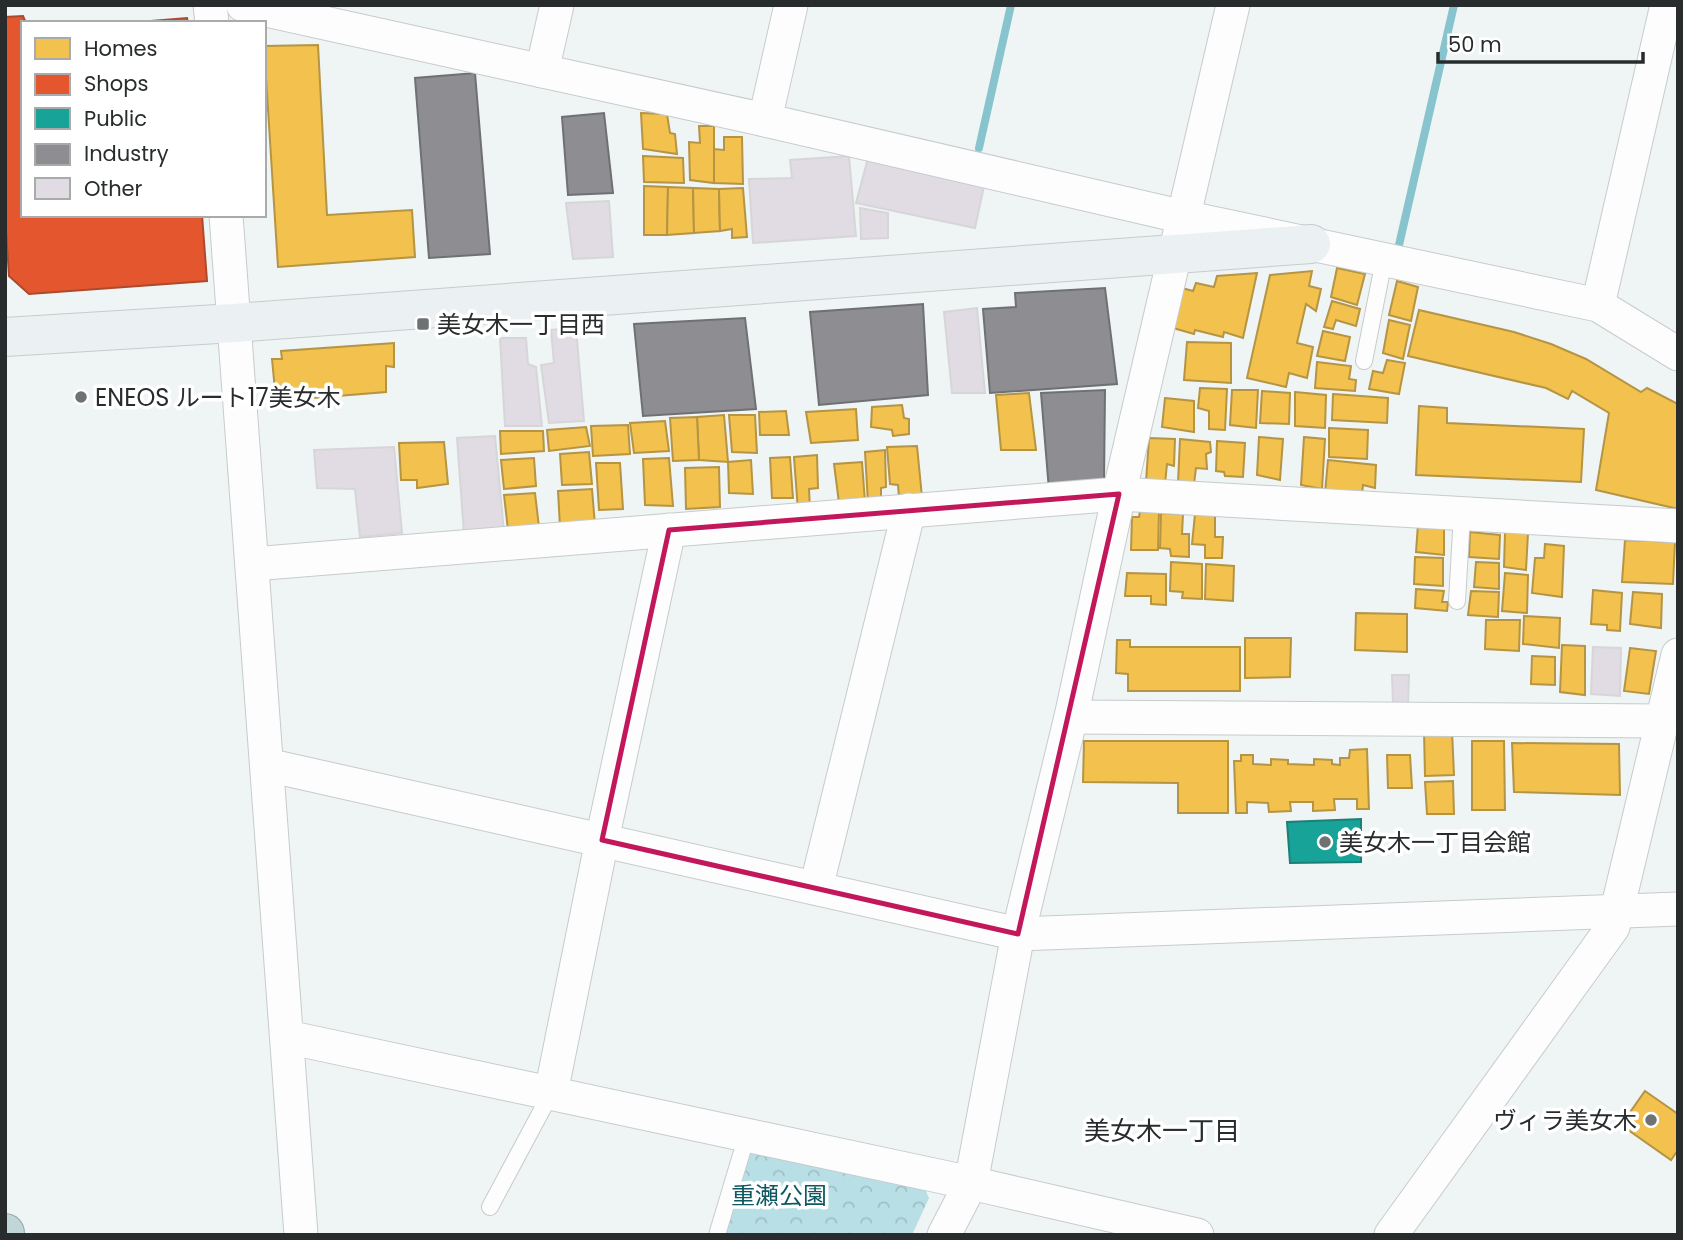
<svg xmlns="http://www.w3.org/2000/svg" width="1683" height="1240" viewBox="0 0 1683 1240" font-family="Poppins,'Noto Sans JP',sans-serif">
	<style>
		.forest { fill: url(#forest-crowns) }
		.homes { fill: #f2c14e; stroke: #b59444; stroke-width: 2 }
		.shops { fill: #e4572e; stroke: #ac4a2e; stroke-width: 2 }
		.public { fill: #17a398; stroke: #1c7f78; stroke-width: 2 }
		.industry { fill: #8d8d92; stroke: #6f7074; stroke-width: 2 }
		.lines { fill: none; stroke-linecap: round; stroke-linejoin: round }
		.stream { stroke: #87c4ce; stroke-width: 8 }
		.building { fill: #e1dce3; stroke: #d6d6d8; stroke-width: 2 }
		.lane-casing { stroke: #c7cbcc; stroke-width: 18 }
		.street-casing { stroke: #c7cbcc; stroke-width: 35 }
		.secondary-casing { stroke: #c7cbcc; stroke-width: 40 }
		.highway-casing { stroke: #92a7aa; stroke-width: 40 }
		.lane { stroke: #fdfdfe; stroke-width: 16 }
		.street { stroke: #fdfdfe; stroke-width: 33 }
		.secondary { stroke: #ebf1f2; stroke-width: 38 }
		.highway { stroke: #c2d5d8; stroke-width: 38 }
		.marked { fill: none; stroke: #c2185b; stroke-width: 5; stroke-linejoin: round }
		.poi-dot { fill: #6e7273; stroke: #fff; stroke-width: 2.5 }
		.labels { text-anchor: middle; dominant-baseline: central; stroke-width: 7; stroke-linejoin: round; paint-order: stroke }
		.poi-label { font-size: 24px; fill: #282c2d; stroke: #fff; text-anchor: start }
		.park-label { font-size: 24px; fill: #0d5861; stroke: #fff }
		.neighbourhood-label { font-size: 26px; fill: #282c2d; stroke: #fff }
	</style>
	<defs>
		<pattern id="forest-crowns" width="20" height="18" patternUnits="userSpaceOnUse" patternTransform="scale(1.75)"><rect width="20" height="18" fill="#b8dfe5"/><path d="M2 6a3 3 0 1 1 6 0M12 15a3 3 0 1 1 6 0" fill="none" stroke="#9ec0c5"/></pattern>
	</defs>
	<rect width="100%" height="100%" fill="#eff4f5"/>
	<path class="forest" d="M756,1150l169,39 4,9 -17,37h-188l25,-82z"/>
	<g class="homes">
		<path d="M318,45l9,170 85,-5 3,47 -137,10 -14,-221z"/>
		<path d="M641,113l26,1 3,19 5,1 2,20 -34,-5z"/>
		<path d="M699,126h15v57l-24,-3 -1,-38 11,1z"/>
		<path d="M724,137h18l1,47 -29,-1v-34l10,1z"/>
		<path d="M643,156l40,2 1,25 -40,-1z"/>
		<path d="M644,186l24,1 -1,48h-23z"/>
		<path d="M668,187l25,1 1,45 -27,2z"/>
		<path d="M693,188l26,1 1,42 -26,2z"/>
		<path d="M743,188l4,49 -15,1v-9l-12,2 -1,-42z"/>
		<path d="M1337,268l28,6 -8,31 -26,-8z"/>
		<path d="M1312,271l-3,15 12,3 -5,22 -10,-7 -9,39 16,4 -6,31 -18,-5 -3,14 -39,-9 23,-103z"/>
		<path d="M1257,273l-14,65 -19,-6 -1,5 -28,-7 -1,4 -21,-6 9,-40 11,3 3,-8 18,4 3,-11z"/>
		<path d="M1397,281l21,6 -7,34 -22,-6z"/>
		<path d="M1332,301l28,8 -4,17 -20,-6 -3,9 -9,-2z"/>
		<path d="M1419,310l95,22 37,12 35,15 55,33 6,-4 31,16v105l-82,-19 13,-77 -37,-22 -4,8 -22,-11 -138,-32z"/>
		<path d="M1389,320l21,5 -7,34 -20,-6z"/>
		<path d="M1323,331l27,6 -5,24 -28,-5z"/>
		<path d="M1187,342l44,1v40l-47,-3z"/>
		<path d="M394,343v24l-8,-1v26l-110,9 -4,-42h10l-1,-8z"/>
		<path d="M1387,360l18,3 -6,31 -30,-5 4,-18 10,2z"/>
		<path d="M1317,362l34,4 -2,13 7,1 -1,11 -40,-3z"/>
		<path d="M1200,388l27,1 -2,41 -16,-1v-18l-11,-3z"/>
		<path d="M1232,390h26l-2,38 -26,-3z"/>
		<path d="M1262,391l28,2 -1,31 -29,-1z"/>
		<path d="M1295,392l31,3 -1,33 -30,-2z"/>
		<path d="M1029,393l7,57h-35l-5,-55z"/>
		<path d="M1333,394l55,4 -1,25 -55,-3z"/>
		<path d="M1165,398l29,3v31l-32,-5z"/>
		<path d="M902,405l2,13 5,1v15l-16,2 -1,-6 -21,-3 1,-20z"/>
		<path d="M1419,406l28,2v15l137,6 -3,53 -165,-7z"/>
		<path d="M856,409l2,31 -47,3 -5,-31z"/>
		<path d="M786,411l3,24h-29l-1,-23z"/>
		<path d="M724,415l4,47 -29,-2 -2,-43z"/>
		<path d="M729,415h26l2,38 -25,-1z"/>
		<path d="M697,417l2,43 -26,1 -3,-43z"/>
		<path d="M665,421l4,30 -35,2 -4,-30z"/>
		<path d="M628,425l2,29 -37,2 -2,-30z"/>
		<path d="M586,427l4,19 -41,5 -2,-21z"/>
		<path d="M1329,428l39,2 -1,29 -38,-2z"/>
		<path d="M500,431h43l1,20 -43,3z"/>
		<path d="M1259,437l24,2 -3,41 -23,-5z"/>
		<path d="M1304,437l21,2 -3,50 -21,-4z"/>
		<path d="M1149,438l26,1 -1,27 -7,-2 -2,20 -19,-2z"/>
		<path d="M1180,439l30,3 1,10 -5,2 1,15 -11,-1 -2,16 -16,-1z"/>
		<path d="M1217,441l28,2 -2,34 -18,-1 -1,-4 -8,-1z"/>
		<path d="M444,442l4,42 -31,4v-8h-16l-2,-37z"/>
		<path d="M917,446l5,51 -23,1 -1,-13 -8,-1 -3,-37z"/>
		<path d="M885,450l1,37 -5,1v16l-13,-1 -3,-51z"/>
		<path d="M589,452l3,32 -30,1 -2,-31z"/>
		<path d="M817,455l1,33 -9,1 1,20 -12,2 -4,-54z"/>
		<path d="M790,457l3,41h-21l-2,-40z"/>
		<path d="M534,458l2,28 -32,3 -3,-29z"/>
		<path d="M669,458l4,48 -28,-1 -2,-46z"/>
		<path d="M751,460l2,34 -24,-1 -1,-31z"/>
		<path d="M1328,460l48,5 -1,23 -12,-3 -1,9 -37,-1z"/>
		<path d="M862,462l3,40 -26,1 -5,-39z"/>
		<path d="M596,463h24l3,46 -24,1z"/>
		<path d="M719,467l1,40 -34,2 -1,-41z"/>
		<path d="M592,489l3,36 -35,2 -2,-36z"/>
		<path d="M535,493l4,34 -31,3 -4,-35z"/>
		<path d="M1140,511h19l-1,39h-27l1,-33h7z"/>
		<path d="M1161,513l22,1 -1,20h7v23l-18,-1 -1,-7 -10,-1z"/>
		<path d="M1195,514l20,1v22h8l-1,21h-17v-13l-13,-1z"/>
		<path d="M1418,524l26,1v30l-28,-3z"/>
		<path d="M1470,532l30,3 -1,24 -30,-2z"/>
		<path d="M1505,532l23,1 -2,37 -22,-3z"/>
		<path d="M1625,540l50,2 -2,42 -51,-2z"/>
		<path d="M1545,544l19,2 -2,51 -30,-4 3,-35h9z"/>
		<path d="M1415,557l28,1v28l-29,-2z"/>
		<path d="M1171,562l31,2v35l-20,-1 1,-6 -13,-1z"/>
		<path d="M1476,562l23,1v26l-25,-2z"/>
		<path d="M1206,564l28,2 -1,35 -28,-2z"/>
		<path d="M1127,573l39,1v31l-15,-1v-8h-26z"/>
		<path d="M1505,573l23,2 -1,38 -25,-2z"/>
		<path d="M1416,589l28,2 -2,11h6l-1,9 -32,-3z"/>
		<path d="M1593,590l29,3 -2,38 -13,-1v-5l-16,-1z"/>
		<path d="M1471,591l28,1 -1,25 -30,-2z"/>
		<path d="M1633,592l29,2 -1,34 -31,-4z"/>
		<path d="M1356,613l51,1v38l-52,-2z"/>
		<path d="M1524,616l36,2 -1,30 -36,-4z"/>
		<path d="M1486,620h34l-1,31 -34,-2z"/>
		<path d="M1245,638h46l-1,39 -45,1z"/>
		<path d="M1117,640h13v7h110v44h-112v-17l-12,-1z"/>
		<path d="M1562,645l23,1v49l-25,-3z"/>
		<path d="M1630,648l26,3 -7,43 -25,-3z"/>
		<path d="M1532,656l23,1v28l-24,-1z"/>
		<path d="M1424,731h28l2,44 -29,1z"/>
		<path d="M1084,741h144v72h-50v-30l-95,-1z"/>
		<path d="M1472,741h32l1,69h-33z"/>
		<path d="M1512,743l107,1 1,51 -106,-3z"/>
		<path d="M1367,749l2,60h-12v-10h-23l1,11 -22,1v-9h-23l1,9 -22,1 -1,-9 -21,-1v11h-11l-2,-52h7v-6h12v9l18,1v-6l17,1v4l26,1v-6l18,1v4l8,1v-7h9l1,-8z"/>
		<path d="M1387,755h23l2,33h-24z"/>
		<path d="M1453,781l1,33h-27l-2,-32z"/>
		<path d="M1645,1091l33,23v36l-7,10 -50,-35z"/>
	</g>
	<g class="shops">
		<path d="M23,16l3,7h-3v192h179l5,66 -178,13 -20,-18 -4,-61v-198z"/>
		<path d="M187,18l1,5h-62z"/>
	</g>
	<path class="public" d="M1361,819v43l-71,1 -3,-41z"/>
	<g class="industry">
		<path d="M475,73l15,181 -61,4 -14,-180z"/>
		<path d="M604,113l9,80 -45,2 -6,-78z"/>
		<path d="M1105,288l12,96 -127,9 -7,-84 33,-2 -1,-14z"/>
		<path d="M923,304l5,91 -109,10 -9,-93z"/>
		<path d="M745,318l11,91 -113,7 -9,-92z"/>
		<path d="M1105,390l-1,92 -55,8 -8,-97z"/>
	</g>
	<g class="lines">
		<g class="stream">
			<path d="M979,148l32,-143"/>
			<path d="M1399,245l55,-240"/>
		</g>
	</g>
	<g class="building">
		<path d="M849,156l7,80 -103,7 -4,-64 43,-1 -2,-18z"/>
		<path d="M868,158l116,28 -9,42 -119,-25z"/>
		<path d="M609,201l4,56 -40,2 -7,-56z"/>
		<path d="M860,208l28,5v25l-27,1z"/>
		<path d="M977,308l8,85h-33l-8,-81z"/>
		<path d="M576,328l8,93 -35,2 -8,-58 13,-2 -3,-33z"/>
		<path d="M500,338h26l2,26 8,3 6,59h-37z"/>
		<path d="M495,436l9,96 -40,2 -7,-96z"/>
		<path d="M394,447l8,86 -42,4 -5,-48 -38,-1 -3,-38z"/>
		<path d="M1593,647l28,1 -1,48 -29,-2z"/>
		<path d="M1392,675h17l-1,29h-15z"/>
	</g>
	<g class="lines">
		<defs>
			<g id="lane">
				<path d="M1364,361l20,-101"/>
				<path d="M1457,601l5,-87"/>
				<path d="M490,1207l61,-114"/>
				<path d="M717,1235l30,-100"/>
			</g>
			<g id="street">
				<path d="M210,5l2,18"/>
				<path d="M243,5l522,115 419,97 414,88 80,49"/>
				<path d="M542,71l15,-66"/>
				<path d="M765,120l26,-115"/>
				<path d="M226,215l75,1020"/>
				<path d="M1598,305l69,-300"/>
				<path d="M252,564l867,-70 559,32"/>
				<path d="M1071,717l591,4"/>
				<path d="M267,765l751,169 660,-25"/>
				<path d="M816,888l93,-378"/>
				<path d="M287,1037l684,146 226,52"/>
				<path d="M551,1093l51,-253 67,-310"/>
				<path d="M944,1235l27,-52 47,-249 53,-217 48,-223 114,-489"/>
				<path d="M1391,1235l222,-308 65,-272"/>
			</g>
			<path id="secondary" d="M5,337l229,-14 1077,-79"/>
			<path id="highway" d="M5,1233v2"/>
		</defs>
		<use href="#lane" class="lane-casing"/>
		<use href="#street" class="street-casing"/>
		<use href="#secondary" class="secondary-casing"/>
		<use href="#highway" class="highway-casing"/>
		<use href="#lane" class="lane"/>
		<use href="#street" class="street"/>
		<use href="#secondary" class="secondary"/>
		<use href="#highway" class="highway"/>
	</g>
	<path class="marked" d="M1119,494l-101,440 -416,-94 67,-310z"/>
	<g class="poi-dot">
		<rect x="416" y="317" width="14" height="14" rx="3.5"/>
		<circle cx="81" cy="397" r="7"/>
		<circle cx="1325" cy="842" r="7"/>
		<circle cx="1651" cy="1120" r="7"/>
	</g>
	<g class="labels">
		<g class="poi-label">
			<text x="437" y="324">美女木一丁目西</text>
			<text x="95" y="397">ENEOS ルート17美女木</text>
			<text x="1339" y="842">美女木一丁目会館</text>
			<text x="1637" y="1120" text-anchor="end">ヴィラ美女木</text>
		</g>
		<g class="park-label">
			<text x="779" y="1195">重瀬公園</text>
		</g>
		<g class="neighbourhood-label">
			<text x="1162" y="1131">美女木一丁目</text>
		</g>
	</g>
	<rect width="1683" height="1240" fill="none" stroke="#282c2d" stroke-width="14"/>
	<rect x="21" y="21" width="245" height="196" fill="#ffffff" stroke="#a9abab" stroke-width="2"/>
	<rect x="35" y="38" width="35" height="21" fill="#f2c14e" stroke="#a9abab" stroke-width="2"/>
	<text x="84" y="56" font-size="21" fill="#282c2d">Homes</text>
	<rect x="35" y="74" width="35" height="21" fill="#e4572e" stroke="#a9abab" stroke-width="2"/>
	<text x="84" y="91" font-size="21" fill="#282c2d">Shops</text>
	<rect x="35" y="108" width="35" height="21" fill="#17a398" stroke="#a9abab" stroke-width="2"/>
	<text x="84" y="126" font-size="21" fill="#282c2d">Public</text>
	<rect x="35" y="144" width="35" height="21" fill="#8d8d92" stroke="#a9abab" stroke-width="2"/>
	<text x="84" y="161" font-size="21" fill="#282c2d">Industry</text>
	<rect x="35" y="178" width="35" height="21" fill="#e1dce3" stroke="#a9abab" stroke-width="2"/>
	<text x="84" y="196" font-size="21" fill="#282c2d">Other</text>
	<path d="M1438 52v10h205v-10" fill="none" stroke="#282c2d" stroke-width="3.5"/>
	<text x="1448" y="52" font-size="21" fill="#282c2d" stroke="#ffffff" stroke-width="5" paint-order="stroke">50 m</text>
</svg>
